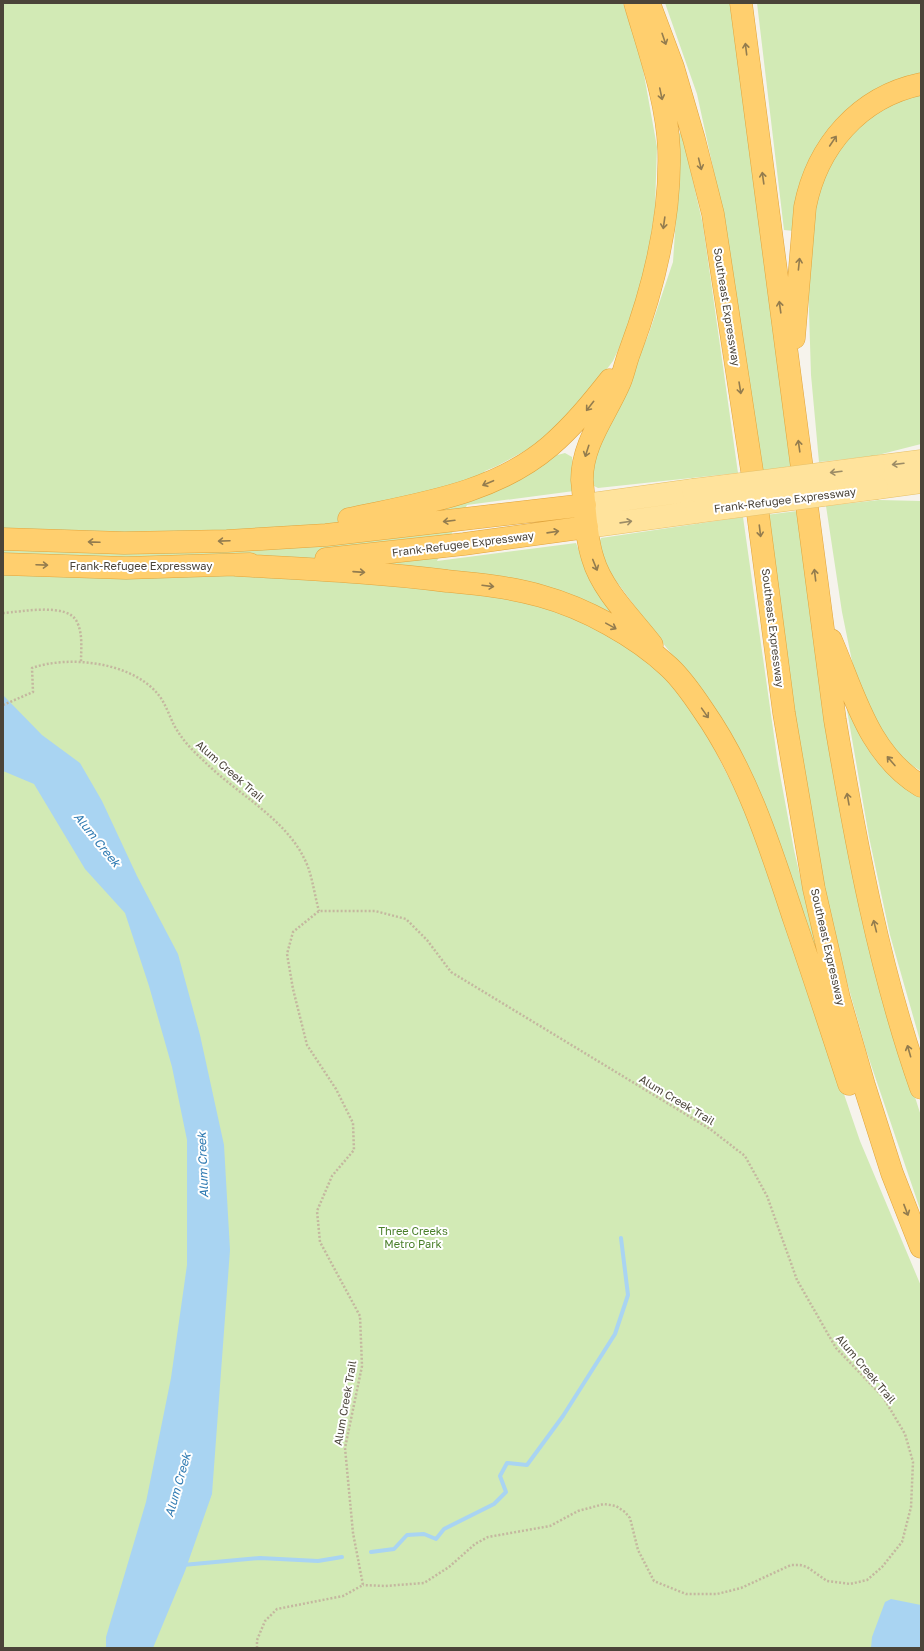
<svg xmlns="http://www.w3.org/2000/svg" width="924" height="1651" viewBox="0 0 924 1651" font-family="'Golos Text',sans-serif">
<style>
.green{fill:#d2eab5}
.water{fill:#a9d4f2}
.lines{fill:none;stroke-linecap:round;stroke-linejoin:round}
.stream{stroke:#a9d4f2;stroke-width:4}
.major-casing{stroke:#e6c16a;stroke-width:23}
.highway-casing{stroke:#e0a43c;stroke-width:23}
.path{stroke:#c4b79f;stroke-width:2.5;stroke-dasharray:2 2;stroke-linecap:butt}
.major{stroke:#ffe39c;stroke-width:22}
.highway{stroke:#ffcf6e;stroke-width:22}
.major-bridge-casing{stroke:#e6c16a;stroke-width:23;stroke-linecap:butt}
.major-bridge{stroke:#ffe39c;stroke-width:22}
.oneway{stroke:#937c4e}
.oneway2{stroke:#9c8c66}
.labels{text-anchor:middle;stroke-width:4;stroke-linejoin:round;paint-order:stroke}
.street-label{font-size:11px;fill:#4b4439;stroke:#fff}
.park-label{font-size:11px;fill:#4a7f2a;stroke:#fff}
.water-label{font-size:12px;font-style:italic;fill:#2e7ab2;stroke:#fff}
</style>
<rect width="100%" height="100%" fill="#f6f3ec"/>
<!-- green -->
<path class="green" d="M3,3H623L641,58L657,147L655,208L645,277L632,320L613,361L585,398L543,441L497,466L485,471L472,495L546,458L565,453L572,457L574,491L467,505L437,561L576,543L590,577L617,619L574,596L523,582L466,591L536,603L582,619L639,653L673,683L708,737L750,819L860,1141L921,1286V1648H3Z
M665,3H730L792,466L761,471L725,223L697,94Z
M757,3H921V76L856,103L794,231L784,230Z
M921,93V444L874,456L819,462L811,375L808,280L811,206L841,140L868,114Z
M682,133L703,225L738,473L598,488L592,485V457L648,336L673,262L677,202V134Z
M879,500L921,501V771L903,760L876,727L853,666L842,612L826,506Z
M797,511L884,999L921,1116V1212L866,1050L839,953L813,840L766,515Z
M743,517L778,764L794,850L820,962L705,697L648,624L599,558L597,547L601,538Z
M851,708L921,792V1044L890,935L869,837L847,710Z"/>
<!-- water -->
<path class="water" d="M3,695L42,735L80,763L102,801L137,876L178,954L200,1035L224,1145L230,1250L212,1494L185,1571L153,1648H106V1637L146,1502L171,1378L187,1265V1140L172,1067L149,986L125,913L85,869L34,784L3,771Z
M891,1599L921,1605V1648H871L872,1637L885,1602Z"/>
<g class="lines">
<!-- stream -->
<path class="stream" d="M371,1552L394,1549L407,1535L424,1534L436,1539L444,1529L494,1504L506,1492L500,1476L507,1463L527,1465L563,1416L615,1334L628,1295L621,1238
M183,1565L260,1558L318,1561L342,1557"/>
<!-- major casing -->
<g class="major-casing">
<path id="major" d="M874,467L921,461
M877,488L921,482
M585,505L693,490
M587,527L696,512"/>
</g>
<!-- highway casing -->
<g class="highway-casing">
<path id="highway" d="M635,3C649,51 667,100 669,150C671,220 654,287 630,351C626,361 624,372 620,382C606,415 582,443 582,480C585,506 585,535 593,559C602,590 632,619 652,645
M649,3L673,67L694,139L713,214L754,484L784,713L814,889L839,998L864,1085L892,1173L921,1247
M741,3L835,720C856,844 879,969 921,1088
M794,338L805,207C817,146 859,97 921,84
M349,519C418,504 494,494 550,446C573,426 591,404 610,380
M3,539L124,543L227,541L326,535L585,505
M326,559L464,544L587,527
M3,564L126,568L250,564
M236,565C306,569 377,572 447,581C478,584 510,587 541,596C585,608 636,636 669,667C682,679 693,695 703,710C747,773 770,846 794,919C813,974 831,1029 849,1084
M831,640C854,693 868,754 921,786"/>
</g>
<!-- path -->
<path class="path" d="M3,613C21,612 68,602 77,622C83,634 81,649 81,662
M3,705L33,692L32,668C69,655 130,662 157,693C165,702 169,715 174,725C182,740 193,751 205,762C239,796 290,820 308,867C313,881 315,897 319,911
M257,1648V1640L265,1621L277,1609L343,1596L363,1585L353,1533L345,1448L362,1366L360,1316L320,1242L317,1211L332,1176L354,1150L353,1123L336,1089L307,1045L293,989L287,954L293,932L319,911H375L406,919L427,940L451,972L710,1129L745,1156L767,1196L797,1280L836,1348L883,1397L905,1434L913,1462L911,1507L902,1542L882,1567L867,1580L850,1584L827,1581L807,1567L800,1565H791L741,1588L717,1594H686L654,1581L638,1550L630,1518L625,1512L616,1506L604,1504L578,1511L550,1526L488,1537L475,1544L449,1567L424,1583L385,1586L363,1585"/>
<!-- major -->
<use href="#major" class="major"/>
<!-- highway -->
<use href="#highway" class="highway"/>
<!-- major-bridge casing -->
<g class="major-bridge-casing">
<path id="major-bridge" d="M693,490L874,467
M696,512L877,488"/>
</g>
<!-- major-bridge -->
<use href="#major-bridge" class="major-bridge"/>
</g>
<!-- one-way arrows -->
<defs><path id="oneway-shaft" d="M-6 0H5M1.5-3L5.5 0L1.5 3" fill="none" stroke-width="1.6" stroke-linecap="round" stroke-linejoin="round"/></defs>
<g class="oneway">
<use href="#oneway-shaft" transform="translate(664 39) rotate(71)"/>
<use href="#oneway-shaft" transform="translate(746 49) rotate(-97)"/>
<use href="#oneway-shaft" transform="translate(661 94) rotate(78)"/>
<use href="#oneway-shaft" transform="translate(833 141) rotate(-56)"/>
<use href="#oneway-shaft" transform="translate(700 164) rotate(76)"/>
<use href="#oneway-shaft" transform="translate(763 178) rotate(-98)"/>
<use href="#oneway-shaft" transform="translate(664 223) rotate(98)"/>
<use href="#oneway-shaft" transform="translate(799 264) rotate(-84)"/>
<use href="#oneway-shaft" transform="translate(780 307) rotate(-98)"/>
<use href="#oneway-shaft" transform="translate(740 388) rotate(81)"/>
<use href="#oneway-shaft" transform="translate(590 406) rotate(128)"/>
<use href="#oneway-shaft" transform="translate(799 446) rotate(-98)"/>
<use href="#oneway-shaft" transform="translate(587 451) rotate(108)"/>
<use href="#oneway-shaft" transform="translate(488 483) rotate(157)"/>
<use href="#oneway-shaft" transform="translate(449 521) rotate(173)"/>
<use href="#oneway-shaft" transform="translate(760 531) rotate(83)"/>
<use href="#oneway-shaft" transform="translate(553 532) rotate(-8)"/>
<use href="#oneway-shaft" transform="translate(224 541) rotate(178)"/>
<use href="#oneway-shaft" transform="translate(94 542) rotate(-178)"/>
<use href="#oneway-shaft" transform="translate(42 565) rotate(2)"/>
<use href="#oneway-shaft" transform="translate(595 565) rotate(68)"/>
<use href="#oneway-shaft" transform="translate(359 572) rotate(4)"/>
<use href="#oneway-shaft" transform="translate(815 575) rotate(-97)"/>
<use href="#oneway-shaft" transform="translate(488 586) rotate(7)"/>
<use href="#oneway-shaft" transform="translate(611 626) rotate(29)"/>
<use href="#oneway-shaft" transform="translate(705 713) rotate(55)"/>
<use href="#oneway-shaft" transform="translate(891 761) rotate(-131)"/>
<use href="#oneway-shaft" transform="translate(848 799) rotate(-100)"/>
<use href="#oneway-shaft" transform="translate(875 926) rotate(-104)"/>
<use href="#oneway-shaft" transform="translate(909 1051) rotate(-106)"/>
<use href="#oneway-shaft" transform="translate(906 1210) rotate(69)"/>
</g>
<g class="oneway2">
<use href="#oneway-shaft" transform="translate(898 464) rotate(173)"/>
<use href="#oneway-shaft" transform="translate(836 472) rotate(173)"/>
<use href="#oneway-shaft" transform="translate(626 522) rotate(-8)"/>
</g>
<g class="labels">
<!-- street labels -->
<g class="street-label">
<text transform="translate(727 307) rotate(81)" y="4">Southeast Expressway</text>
<text transform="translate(785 500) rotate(-7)" y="4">Frank-Refugee Expressway</text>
<text transform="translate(463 544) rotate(-7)" y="4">Frank-Refugee Expressway</text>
<text x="141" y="570">Frank-Refugee Expressway</text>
<text transform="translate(773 628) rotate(83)" y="4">Southeast Expressway</text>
<text transform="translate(230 771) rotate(41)" y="4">Alum Creek Trail</text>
<text transform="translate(828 947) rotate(77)" y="4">Southeast Expressway</text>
<text transform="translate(677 1100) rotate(31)" y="4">Alum Creek Trail</text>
<text transform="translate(866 1369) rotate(50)" y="4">Alum Creek Trail</text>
<text transform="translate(345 1403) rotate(-80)" y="4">Alum Creek Trail</text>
</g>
<!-- park labels -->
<g class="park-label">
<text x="413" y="1235">Three Creeks<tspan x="413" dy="13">Metro Park</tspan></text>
</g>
<!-- water labels -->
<g class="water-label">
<text transform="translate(97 840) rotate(51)" y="4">Alum Creek</text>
<text transform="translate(203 1165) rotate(-92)" y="4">Alum Creek</text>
<text transform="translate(178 1485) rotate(-74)" y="4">Alum Creek</text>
</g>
</g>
<!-- border -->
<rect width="924" height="1651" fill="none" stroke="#4b4439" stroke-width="8"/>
</svg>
